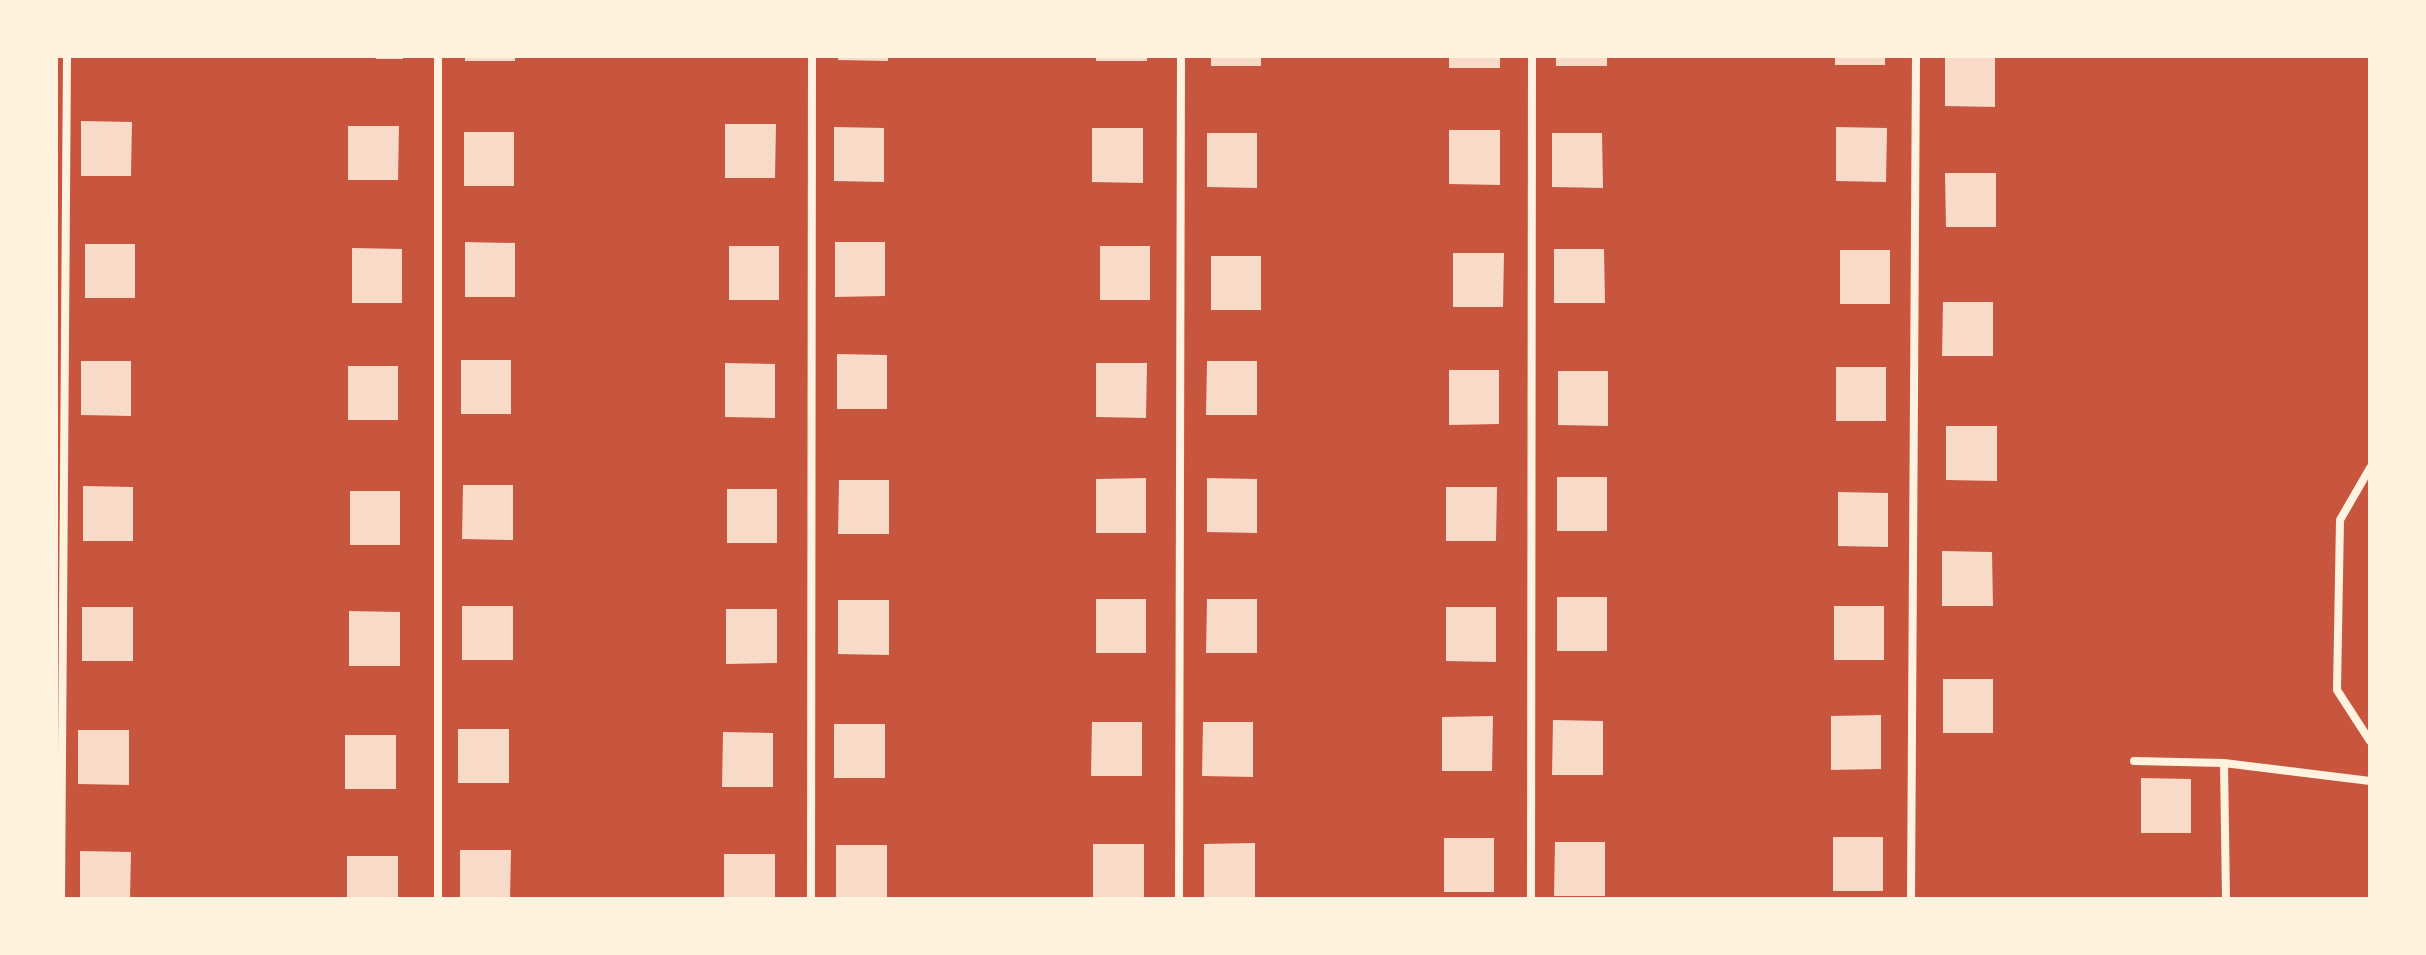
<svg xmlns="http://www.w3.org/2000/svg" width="2426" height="955" viewBox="0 0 2426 955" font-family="Helvetica,sans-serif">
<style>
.building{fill:#f7dbc8}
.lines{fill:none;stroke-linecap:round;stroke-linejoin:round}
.minor{stroke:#fff3e0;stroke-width:8}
</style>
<rect width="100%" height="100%" fill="#c8553d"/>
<!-- building -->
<path class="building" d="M376,56H403V59H376Z
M465,56H515V61H465Z
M838,56H888V61L838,60Z
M1096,56H1147V61H1096Z
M1211,56H1261V66H1211Z
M1449,56H1500V68H1449Z
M1556,56H1607V66H1556Z
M1835,56H1885V65H1835Z
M1945,56H1995V107L1945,106Z
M81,121L132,122L131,176H81Z
M725,124H776L775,178H725Z
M348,126H399L398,180H348Z
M834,127L884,128V182L834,181Z
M1836,127L1887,128L1886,182L1836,181Z
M1092,128H1143V183L1092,182Z
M1449,130H1500V185L1449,184Z
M464,132H514V186H464Z
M1207,133H1257V188L1207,187Z
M1552,133H1602L1603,188L1552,187Z
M1945,173H1996V227H1946Z
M465,242L515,243V297H465Z
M835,242H885V296L835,297Z
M85,244H135V298H85Z
M729,246H779V300H729Z
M1100,246H1150V300H1100Z
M352,248L402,249V303H352Z
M1554,249H1604L1605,303H1554Z
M1840,250H1890V304H1840Z
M1453,253H1504L1503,307H1453Z
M1211,256H1261V310H1211Z
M1943,302H1993V356H1942Z
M837,354L887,355V409H837Z
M461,360H511V414H461Z
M81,361H131V416L81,415Z
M1207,361H1257V415H1206Z
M725,363L775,364V418L725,417Z
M1096,363H1147L1146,418L1096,417Z
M348,366H398V420H348Z
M1836,367H1886V421H1836Z
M1449,370H1499V424L1449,425Z
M1558,371H1608V426L1558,425Z
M1946,426H1997V481L1946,480Z
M1557,477H1607V531H1557Z
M1146,478V533H1096V479Z
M1207,478L1257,479V533L1207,532Z
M839,480H889V534H838Z
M463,485H513V540L462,539Z
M83,486L133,487V541H83Z
M1446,487H1497L1496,541H1446Z
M727,489H777V543H727Z
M350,491H400V545H350Z
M1838,492L1888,493V547L1838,546Z
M1942,551L1992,552L1993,606H1942Z
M1557,597H1607V651H1557Z
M1096,599H1146V653H1096Z
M1207,599H1257V653H1206Z
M838,600H889V655L838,654Z
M462,606H513V660H462Z
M1834,606H1884V660H1834Z
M82,607H133V661H82Z
M1446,607H1496V662L1446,661Z
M726,609H777V663L726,664Z
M349,611L400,612V666H349Z
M1943,679H1993V733H1943Z
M1881,715V769L1831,770V716Z
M1493,716L1492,771H1442V717Z
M1553,720L1603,721V775H1552Z
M1092,722H1142V776H1091Z
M1203,722H1253V777L1202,776Z
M834,724H885V778H834Z
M458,729H509V783H458Z
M78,730H129V785L78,784Z
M723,732L773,733V787H722Z
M345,735H396V789H345Z
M2141,778L2191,779V833H2141Z
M1833,837H1883V891H1833Z
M1444,838H1494V892H1444Z
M1555,842H1605V896H1554Z
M1255,843V898H1204V844Z
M1093,844H1144V898H1093Z
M836,845H887V899H836Z
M460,850H511L510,899H460Z
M80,851L131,852L130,899H80Z
M724,854H775V899H724Z
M347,856H398V899H347Z"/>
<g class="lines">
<!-- minor -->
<path class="minor" d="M438,56V899
M2370,468L2340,520L2337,690L2370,741
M2134,761L2224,763L2370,781
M2224,763L2226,899
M61,899L67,56
M811,899L812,56
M1179,899L1181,56
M1531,899L1532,56
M1911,899L1916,56"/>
</g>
<!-- border -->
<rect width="2426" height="955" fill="none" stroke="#fff3e0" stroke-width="116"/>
</svg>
